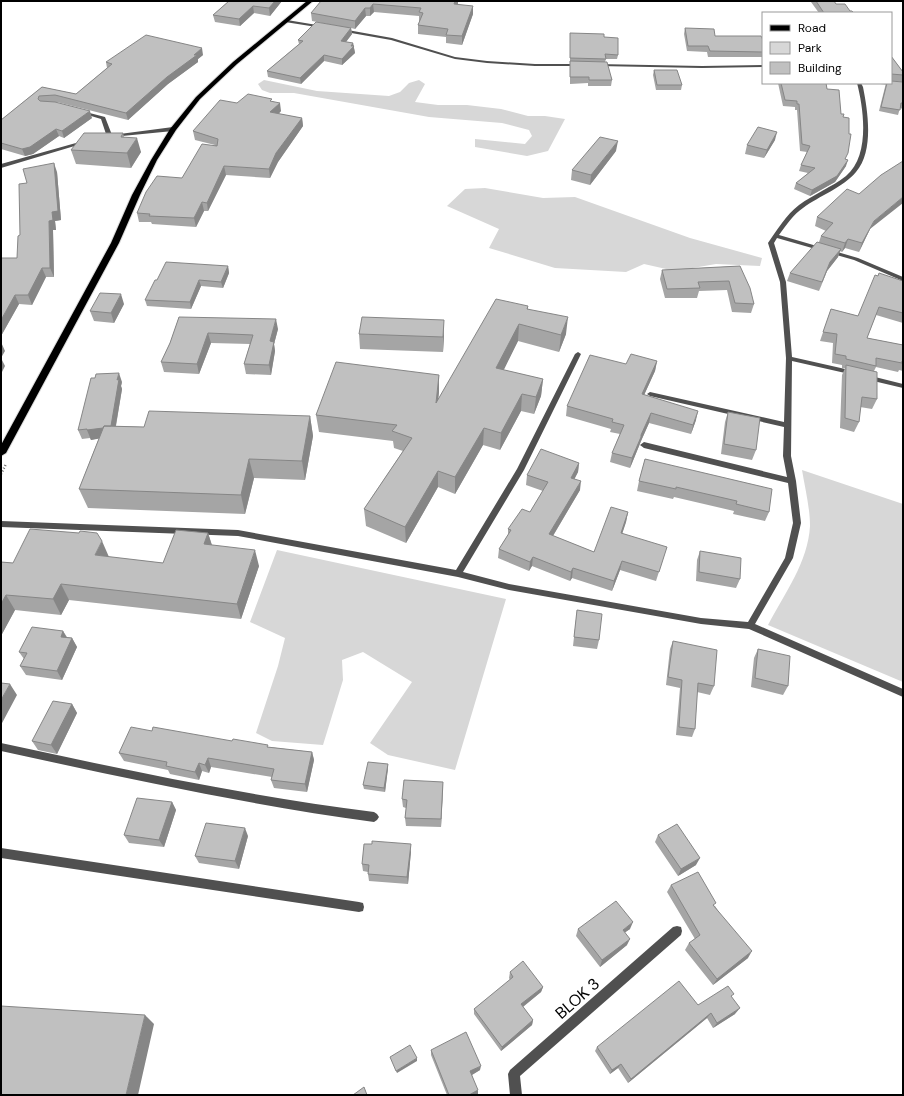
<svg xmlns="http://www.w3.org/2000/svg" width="904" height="1096" viewBox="0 0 904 1096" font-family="'DM Sans',sans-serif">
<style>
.green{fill:#d7d7d7}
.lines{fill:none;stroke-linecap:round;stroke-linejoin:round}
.primary-casing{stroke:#dbdbdb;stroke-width:2}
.path{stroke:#727272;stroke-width:2.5;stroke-dasharray:1 2;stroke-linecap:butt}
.street{fill:#505050;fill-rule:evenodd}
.primary{fill:#000;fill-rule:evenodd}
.wall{fill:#a5a5a5}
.shaded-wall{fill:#868686}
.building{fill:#c0c0c0;stroke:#868686}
.labels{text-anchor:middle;stroke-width:3;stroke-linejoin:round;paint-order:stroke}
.near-street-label{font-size:16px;fill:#000;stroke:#fff}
</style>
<rect width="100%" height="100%" fill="#fff"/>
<!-- green -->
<path class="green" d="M264,80L317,91L389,96L400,92L409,83L419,80L425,84L415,102L438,105H467L501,109L528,116H545L565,119L548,151L527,156L475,147V139L525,144L532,136L529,130L502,123L429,117L294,93H270L262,90L258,84Z
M485,188L543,198L575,197L690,238L762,258L760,266L716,264L675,271L644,264L626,272L555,268L489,248L499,229L447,206L465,189Z
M802,470L903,504V682L768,625C785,593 808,562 810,526C810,508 805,488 802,470Z
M277,550L506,599L455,770L388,755L370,743L412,682L363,652L342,660L343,680L323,745L272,741L256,733L278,666L285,638L250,622Z"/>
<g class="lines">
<!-- primary casing -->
<g class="primary-casing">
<path id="primary" d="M307,1H313L237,64L200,99L176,130L157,160L140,195L119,243L6,453L1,456V445L111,243L132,195L151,160L170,129L196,97L233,62Z"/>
</g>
<!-- path -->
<path class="path" d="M1,474L6,464"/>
<!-- street -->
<path class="street" d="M287,20L323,26L325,27L323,28L285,22V20Z
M342,29L392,38L455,57L487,61L535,64H580L582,65L580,66H535L487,63L455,59L391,40L340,31V30Z
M596,64L702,66L763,65V67L702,68L598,66H596Z
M891,82L903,83V85L880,84L878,83Z
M857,83H861L863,87C868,112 874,151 856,172C844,187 819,196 803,208C794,214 786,225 779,235L858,258L903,277V281L854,260L777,238L774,243L786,282L792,357L854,371L857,373L854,375L792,361L791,456L796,481L801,523L793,558L755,624L903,689V697L749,629L701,624L509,590L458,577L238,536L1,527V521L238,530L456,570L517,469L575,354L578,352L581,354L524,470L463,572L509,584L701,618L748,622L785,558L793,523L788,483L644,448L640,445L644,442L787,477L783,456L784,427L650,396L647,394L650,392L784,422L786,358L780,282L768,243C777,230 786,215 799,205C814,194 832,187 846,176C870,156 864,110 857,83Z
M78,110L105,117L112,135L173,127L176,129L173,131L112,137L110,139L107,137L101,119L78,112Z
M83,141L88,142L1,168V164Z
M865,375H867L903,384V388L865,379L864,377Z
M1,743C125,770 248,796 374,812L377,814L379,817L377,820L374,822C248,805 125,778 1,751Z
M1,848L359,902L363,903L364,907L363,911L359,912L1,858Z
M677,926L681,927L682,931L681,935L520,1076L522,1095H510L508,1074L510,1070L673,927Z"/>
<!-- primary -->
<use href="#primary" class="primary"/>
</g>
<!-- wall -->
<path class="wall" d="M229,1H282L270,16L254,13L240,26L215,22L213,15Z
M321,1H458V5L473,14L462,45L446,43V37L418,34V25L420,21H419V16L374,12L370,16H366L355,29L351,28L352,34L346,42L353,43L355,53L342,65L324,61L301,84L268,77L267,71L299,44L298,40L337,26L312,21L311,13Z
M812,1H834L836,4L854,13H819L811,2Z
M685,28L715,36L763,40V57H708L707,52L687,51L684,34Z
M570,33L604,37L618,55L617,59H606L605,62L612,80L611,86H588V83L570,84Z
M203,55L198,59V62L168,84L128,120L57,102H55L92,118L64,138L59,136L33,154L25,156L1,149V120L42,87L76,94L107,68L106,62Z
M891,56L903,72V109L900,108L898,115L879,111L886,83L903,82L891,81Z
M654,70L682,85L681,90H656L653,75Z
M778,83H826L827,89L841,114L846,166L835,182L810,196L794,189L796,183L808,173L799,171L801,165L807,152L800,151L797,110H795V107L783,106Z
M273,101L281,111L279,114L302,118L303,126L278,162L270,178L226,175L208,211H204L196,227L152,224L151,222H139L137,213L182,178L215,145L195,140L193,131L237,103Z
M123,133L124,137L141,152L131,168L76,164L71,150Z
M775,140L764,158L745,154L747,145Z
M616,151L590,185L571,180L572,170Z
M57,172L61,220L55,221L56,230H53L54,277H46L32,305L19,304L1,336L17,258L27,183Z
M817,217L870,229L859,252L845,248L842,252L840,251L838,257L827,271L819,291L787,281L790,273L819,242L821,236L826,231L815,226Z
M228,266L229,273L223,288L201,286L191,309L147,306L145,300L157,280Z
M740,266L754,304L751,313L732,312L727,290L699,291L697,298H665L660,279L662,270Z
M878,276L903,281V323L876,315L867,338L903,345V371L899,370L898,372L876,367L874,371L877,399L872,409L860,407L859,422L854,432L840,428L842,375L845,368H842V365L832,363L833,343L820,341L831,309L858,316Z
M124,304L114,323L94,321L90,311Z
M528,306V309L566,334L559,352L518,341L503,370L543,379L541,396L534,414L521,411L500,450L483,445L455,494L438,487L406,543L366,526L364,509L403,451L394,448L393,441L319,432L316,415L439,375V392L438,399Z
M179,317L278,329L274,344L275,351L271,375L246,374L244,364L250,344L211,343L199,374L164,372L161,362L170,343Z
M359,334L444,335L443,352L360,349Z
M657,361L655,371L644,395L696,420L691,434L649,423L641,441L639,446L630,468L610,462L612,453L620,434L610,432L611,429L566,416L567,406L626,364Z
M122,382L121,386L122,389L116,426L144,427L310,416L313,436L305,480L254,478L245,514L88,508L79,489L99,438L91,440L90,438L82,439L78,430Z
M728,412L756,450L752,460L721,454L725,422Z
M645,459L769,512L765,521L733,514L734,511L674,497L673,499L637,491L639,481Z
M579,463L578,472L574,479L580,490L553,536L594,552L628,512L626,522L622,534L664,556L656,581L620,570L612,591L572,578L570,581L532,566L529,571L498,558L499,549L508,535V529L530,512L543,491L526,485L527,475Z
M208,533L212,545L259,566L241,619L69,600L61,615L15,610L2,634H1V562L13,563L108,557L163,563Z
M700,551L740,579L736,588L696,581L697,560Z
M577,610L599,640L597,649L573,646Z
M63,631L67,637L72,638L77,647L62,680L26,675L20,666L24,659L19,652Z
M673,641L714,686L710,695L697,692L695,729L692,737L676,735L680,688L666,685L670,649Z
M758,649L788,686L783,695L751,687L754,658Z
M72,704L77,713L57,754L38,750L32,741Z
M152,731L269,747L312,752L314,760L307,792L274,788L271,780L272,777L211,767L209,773L202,771L199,780L170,774L168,770L124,761L119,753Z
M388,764V768L385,792L364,789L363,785Z
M443,782L441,827L406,826L405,818L406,808L403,807L402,799Z
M172,802L176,810L164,847L129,843L124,835Z
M658,835L696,865L678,876L655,842Z
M248,836L239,869L199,863L195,856Z
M411,851L408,884L369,881L368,874V872L363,871L362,864Z
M671,885L715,906L748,958L713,985L685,950L689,943L695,939L667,892Z
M578,929H630L625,932L627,945L600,967L576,936Z
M510,972L543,987L541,992L523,1007L533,1020L532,1025L501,1051L474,1014V1009L510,980L509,978Z
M732,997L735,1014L713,1028L707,1018L628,1083L618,1068L610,1074L595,1051L597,1047L698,1005Z
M431,1050L480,1070L472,1075L478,1094L447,1095L431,1055Z"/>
<!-- shaded-wall -->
<path class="shaded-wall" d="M275,1H282L270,16L269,8Z
M455,1H458V4L454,12V4Z
M373,4L374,12L370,16V8Z
M253,6L254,13L240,26L239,19Z
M473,6V14L462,45V36Z
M365,8L366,16L355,29V21Z
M351,28L352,34L342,47L341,41Z
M353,43L355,53L342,65V59Z
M202,48L203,55L198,59V62L168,84L128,120L126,113L167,77Z
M324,55V61L301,84L300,78Z
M280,103L281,111L271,120L270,112Z
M90,111L92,118L64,138L62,131Z
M302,118L303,126L278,162L270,178L269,169L276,153Z
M56,129L59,136L33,154L25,156L22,149Z
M777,132L775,140L764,158L767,150Z
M137,138L141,152L131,168L127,153Z
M618,141L616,151L590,185L591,175Z
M848,160L846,166L835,182L810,196L812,190Z
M54,163L57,172L61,220L55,221L56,230H53L54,277L50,268L49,221L52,212Z
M224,166L226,175L208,211L207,203Z
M903,197V203L870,229L859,252L862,243L874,221Z
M202,202L204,211L196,227L194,218Z
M848,239L845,248L842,252L845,243Z
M841,249L838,257L827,271L819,291L830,262Z
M228,266L229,273L223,288L221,282Z
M42,268L46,277L32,305L28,295Z
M199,280L201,286L191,309L190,302Z
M121,294L124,304L114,323L111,313Z
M15,295L19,304L1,336V320Z
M568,317L566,334L559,352L561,335Z
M276,319L278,329L274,344L275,351L271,375L269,365L270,341Z
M444,320V335L443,352V337Z
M519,324L518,341L496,386V368Z
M208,333L211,343L199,374L197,364Z
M1,342L5,351L1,358L5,366L1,374Z
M657,361L655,371L640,404L642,394Z
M119,373L122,382L121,386L122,389L114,436L91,440L87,430L117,380Z
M439,375V392L436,420V403Z
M543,379L541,396L534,414L536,397Z
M522,394L521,411L500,450L501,433Z
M698,411L696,420L691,434L693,425Z
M651,413L649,423L641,441L639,446L630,468L632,458L641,435Z
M310,416L313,436L305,480L302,461Z
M484,428L483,445L455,494V477Z
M249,459L254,478L245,514L241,495Z
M579,463L578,472L570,488L571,478Z
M438,471V487L406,543L405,527Z
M581,481L580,490L548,544L549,534Z
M628,512L626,522L619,543L621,533Z
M208,533L213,549L204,544Z
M102,541L109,557L95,555Z
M255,550L259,566L241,619L237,604Z
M533,557L532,566L529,571L530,562Z
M622,561L620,570L612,591L614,581Z
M573,568L572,578L570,581L571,572Z
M61,584L69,600L61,615L53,599Z
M6,595L15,610L2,634L1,632V604Z
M63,631L68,640L61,637Z
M72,638L77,647L62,680L57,671Z
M10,684L17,695L1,725V700Z
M72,704L77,713L57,754L51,745Z
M312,752L314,760L307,792L305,784Z
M208,758L211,767L209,773L205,765Z
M199,763L202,771L199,780L195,772Z
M388,764V768L385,792L384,788Z
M443,782V790L441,827V819Z
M172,802L176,810L164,847L159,840Z
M245,828L248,836L239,869L235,861Z
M411,844V851L408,884L407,877Z
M700,858L696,865L678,876L681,869Z
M633,922L630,929L620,936L623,930Z
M630,939L627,945L600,967L602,960Z
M752,951L748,958L713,985L717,979Z
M543,987L541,992L520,1009L521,1004Z
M740,1008L735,1014L713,1028L717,1023Z
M711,1013L707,1018L628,1083L631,1079Z
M145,1015L154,1024L138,1095H126Z
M533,1020L532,1025L501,1051L502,1047Z
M417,1058V1061L397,1073L396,1071Z
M621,1064L618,1068L610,1074L612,1070Z
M481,1066L480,1070L470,1076V1071Z
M478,1090V1094L477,1095H469Z"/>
<!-- building -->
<path class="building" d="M229,1H275L269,8L253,6L239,19L213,15Z
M321,1H455L454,4L473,6L462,36L446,35L448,29L418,25L423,13L419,12L421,8L373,4L370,8H365L355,21L311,13Z
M816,1H834L836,4H845L850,11H852L854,13H824Z
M316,22L351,28L341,41L353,43L351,46H354L342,59L324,55L300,78L267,71L303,41L298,40Z
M685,28L714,29L715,36H761L763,40V52L710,51L708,46H688Z
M570,33L604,34V37L618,38V55L605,54L606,59L570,58Z
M146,35L202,48L194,55H197L167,77L126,113L55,95L39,96L38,99L40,101L55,102L90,111L62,131L56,129L30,147L22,149L1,143V120L42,87L76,94L112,64L106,62Z
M891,56L903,72V75L891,74Z
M570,61L607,62L612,80H589V77H570Z
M654,70H677L682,85H657Z
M891,81L903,82V103H901L900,110L881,107L887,83H891Z
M781,83H826L827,89L839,90L841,114H844L843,117L849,118V134H851L848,153L845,159L848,160L837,176L812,190L796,183L815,168L801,165L810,146L802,144L799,104H797V101L785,100Z
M248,94L272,99L270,101L280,103L270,112L302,118L276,153L269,169L224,166L207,203L202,202L194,218L149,216L150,214L137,213L146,192L157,176L182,178L202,144L217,146L218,139L193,131L220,100L237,103Z
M758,127L777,132L767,150L747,145Z
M84,133H123L121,137L137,138L127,153L71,150Z
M600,137L618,141L591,175L572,170Z
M903,161V197L874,221L862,243L848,239L845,243L821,236L833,223L817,217L847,189L859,194L881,175Z
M54,163L58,211L52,212L53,220L49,221L50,268H42L28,295H15L1,320V258H17L18,236L20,235L19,184L27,183L23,169Z
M817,242L841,249L830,262L822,282L790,273Z
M166,262L228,266L221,282L199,280L190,302L145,300L155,280H157Z
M740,266L750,288L754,304L735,303L729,281L698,282L700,288L667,289L662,270Z
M879,273L903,281V313L879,307L867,338L903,345V362L902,361V363L876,358V366L846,359V356L835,354L837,334L823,332L831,309L858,316L875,275L878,276Z
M100,293L121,294L111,313L90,311Z
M496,299L528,306L527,309L568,317L561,335L519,324L496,368L543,379L536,397L522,394L501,433L484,428L455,477L438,471L405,527L364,509L412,438L392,431L397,425L316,415L336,362L439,375L436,403Z
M179,317L276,319L270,341L274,342L269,365L244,364L253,335L208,333L197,364L161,362L170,343Z
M362,317L444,320L443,337L359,334Z
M631,354L657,361L642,394L698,411L693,425L651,413L641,435V437L632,458L612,453L624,425L612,422L613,419L567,406L590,355L626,364Z
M846,365L877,372V399L862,397L859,422L845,418Z
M119,373L117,380L119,379L111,426H104L103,428L87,430V429L78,430L91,378H95L96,374Z
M149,411L310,416L302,461L249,459L241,495L79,489L104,426L144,427Z
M728,412L760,418L756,450L724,444Z
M541,449L579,463L571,478L581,481L549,534L594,552L611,507L628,512L621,533L667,547L659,572L622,561L614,581L573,568L571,572L533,557L530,562L499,549L511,530L508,529L522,509L530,512L548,482L527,475Z
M645,459L772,489L769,512L736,504L737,501L676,487V489L639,481Z
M30,529L79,533L80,531L97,533L102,541L95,555L163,563L176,530L208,533L204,544L255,550L237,604L61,584L53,599L6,595L1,604V562L13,563Z
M700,551L741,558L740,579L699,572Z
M577,610L602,614L599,640L574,637Z
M32,627L63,631L61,637L72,638L57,671L20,666L27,653L19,652Z
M673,641L717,650L714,686L698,683L695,729L679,727L682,680L668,677Z
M758,649L790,656L788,686L755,678Z
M1,683L10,684L1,700Z
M53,701L72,704L51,745L32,741Z
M131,727L152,731L153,727L232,741L233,739L268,745L267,747L312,752L305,784L271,780L274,769L208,758L205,765L199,763L195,772L166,766L167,762L119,753Z
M368,762L388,764L384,788L363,785Z
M404,780L443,782L441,819L405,818L407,800L402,799Z
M137,798L172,802L159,840L124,835Z
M206,823L245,828L235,861L195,856Z
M677,824L700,858L681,869L658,835Z
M372,841L411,844L407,877L368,874L369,865L362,864L364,844H372Z
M698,872L716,903L713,905L752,951L717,979L689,943L700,935L671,885Z
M616,901L633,922L623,930L630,939L602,960L578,929Z
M523,961L543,987L521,1004L533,1020L502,1047L474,1009L513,977L510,972Z
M679,981L698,1005L728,986L734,994L731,996L740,1008L717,1023L711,1013L631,1079L621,1064L612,1070L597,1047Z
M1,1006L145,1015L126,1095H1Z
M466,1032L481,1066L470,1071L478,1090L469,1095H449L431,1050Z
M410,1045L417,1058L396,1071L390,1057Z
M364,1087L367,1095H353Z"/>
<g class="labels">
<!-- near-street labels -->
<g class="near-street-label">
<text transform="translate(577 998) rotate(-41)" y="6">BLOK 3</text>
</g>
</g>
<!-- border -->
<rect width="904" height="1096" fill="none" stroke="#000000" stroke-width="4"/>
<!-- legend -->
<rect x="762" y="12" width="130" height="72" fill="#ffffff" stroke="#999999"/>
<rect x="770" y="25" width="20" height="6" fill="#000000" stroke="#999999"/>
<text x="798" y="32" font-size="12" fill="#000000">Road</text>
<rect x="770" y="42" width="20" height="12" fill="#d7d7d7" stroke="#999999"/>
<text x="798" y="52" font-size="12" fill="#000000">Park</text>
<rect x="770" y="62" width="20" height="12" fill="#c0c0c0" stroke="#999999"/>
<text x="798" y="72" font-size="12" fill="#000000">Building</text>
</svg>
